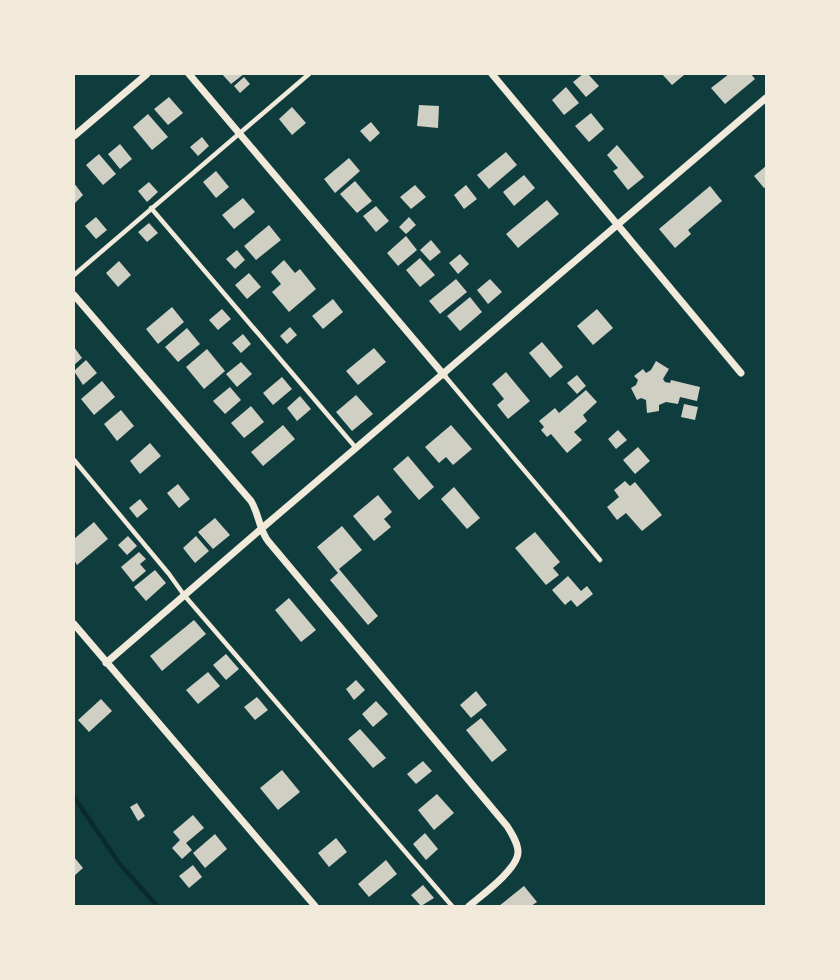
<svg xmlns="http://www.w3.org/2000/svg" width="840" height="980" viewBox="0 0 840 980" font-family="'Archivo Narrow',sans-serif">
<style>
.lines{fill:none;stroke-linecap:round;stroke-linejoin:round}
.stream{stroke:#0a2a2b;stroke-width:4.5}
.building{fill:#cfcfc3}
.service{stroke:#f1e9da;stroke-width:4.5}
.minor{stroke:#f1e9da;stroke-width:7}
</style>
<rect width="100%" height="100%" fill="#0f3d3e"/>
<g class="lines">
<!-- stream -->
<path class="stream" d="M74,797L119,863L157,906"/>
</g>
<!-- building -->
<path class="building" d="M222,74H244L231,84Z
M583,74H588L599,86L586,97L573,82Z
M662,74H682L684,75L672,85Z
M729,74H751L755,79L725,104L711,88Z
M244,77L250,84L240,93L234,86Z
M566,87L579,103L564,115L552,100Z
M169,97L183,113L168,125L154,109Z
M419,105L439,106L438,128L417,126Z
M292,107L306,123L292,135L279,119Z
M591,113L604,129L589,142L575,126Z
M148,114L168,137L152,150L133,127Z
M371,122L380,133L370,142L360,131Z
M202,137L209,146L198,156L190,147Z
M120,144L132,159L120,169L108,154Z
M617,145L644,177L628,190L613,171L618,168L607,155Z
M506,152L517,165L489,189L477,175Z
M99,154L116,174L103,185L86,165Z
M349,158L360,171L335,193L324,179Z
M766,166V187L764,188L754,176Z
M216,171L229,187L216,198L203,182Z
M524,175L535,188L514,206L503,192Z
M355,181L372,201L357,213L340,194Z
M149,182L158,192L147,202L138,191Z
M74,183L83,195L74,204Z
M415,185L426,197L411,209L400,197Z
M466,185L477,199L464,209L454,195Z
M710,186L722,201L688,230L691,234L675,248L659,229Z
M243,198L255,212L234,229L222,215Z
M547,200L559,214L518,248L506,234Z
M376,206L389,221L376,232L363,216Z
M96,217L107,230L96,239L85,226Z
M409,217L416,225L406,234L399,227Z
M149,223L158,233L147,242L138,232Z
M269,225L281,240L256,260L244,246Z
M406,236L417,250L398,266L387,253Z
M431,240L441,252L430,261L420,250Z
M237,250L245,260L235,269L226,259Z
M460,254L469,264L458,274L449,263Z
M420,258L435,275L420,287L406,270Z
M284,260L295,273L300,269L316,289L289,312L272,292L281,284L271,272Z
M119,261L131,275L118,287L106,273Z
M249,273L261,287L247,299L235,285Z
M456,279L467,292L440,314L429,301Z
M490,279L502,292L488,304L477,290Z
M470,297L482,312L460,331L447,316Z
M333,299L343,312L323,329L312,316Z
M172,307L184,322L158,344L146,329Z
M222,309L231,319L218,330L209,320Z
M597,309L613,328L593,345L577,326Z
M290,327L297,335L287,344L280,336Z
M187,328L200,344L178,362L165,347Z
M243,334L251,344L241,353L232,343Z
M542,342L563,367L550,378L529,353Z
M74,347L82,358L74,365Z
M374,348L386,362L358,385L346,371Z
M207,349L225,371L204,389L186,367Z
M86,360L97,373L83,385L74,371Z
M656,361L669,369L663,379L665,382L670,383L671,380L700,387L697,401L680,397L678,404L666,402L659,405V411L647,413L646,400L641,398L637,400L631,388L636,385L638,380L634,376L643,369L646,373L651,370Z
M241,362L252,374L237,387L226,374Z
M506,372L530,401L508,419L497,405L504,399L492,384Z
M577,375L586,386L577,394L567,383Z
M282,377L292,389L273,405L263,393Z
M102,381L115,397L94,415L81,399Z
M230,387L241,400L225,414L213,401Z
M586,390L597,402L583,415L587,421L574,432L582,440L567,453L551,434L547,437L541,430L544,427L539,421L555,408L559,413Z
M356,395L373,414L352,431L336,412Z
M300,396L311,409L297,421L287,408Z
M684,404L698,407L695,420L681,417Z
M251,406L264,422L244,438L231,423Z
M121,410L134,426L117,441L104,424Z
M283,425L295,439L263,466L251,452Z
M451,425L472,449L453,465L446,457L439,463L425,447Z
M618,430L627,440L616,449L608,439Z
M150,443L161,456L140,474L130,461Z
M638,447L650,461L635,474L623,460Z
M408,456L434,487L419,500L393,469Z
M625,481L630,486L635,482L662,515L642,531L626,513L617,520L607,507L619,497L614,490Z
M178,484L190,499L179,508L167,493Z
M454,487L480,518L467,529L441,499Z
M378,495L392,512L384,519L391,527L374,541L353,516Z
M140,499L148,509L137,518L129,508Z
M215,518L230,535L213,549L198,532Z
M94,522L108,539L77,565L74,560V539Z
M342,526L362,550L339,569L378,616L368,625L330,580L338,573L317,547Z
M535,532L560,562L553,568L559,575L546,585L515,548Z
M128,536L137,546L127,555L118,545Z
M196,536L209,551L195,563L183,548Z
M139,552L146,559L140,564L146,571L133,582L121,567Z
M155,570L166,583L146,601L134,587Z
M568,576L581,591L587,586L593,594L577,607L571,600L565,605L552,590Z
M289,598L316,630L301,642L275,610Z
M194,620L206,634L162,671L150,656Z
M226,654L239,669L226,680L213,665Z
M208,672L220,686L198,704L186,690Z
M356,680L365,690L354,700L346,689Z
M476,691L487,705L471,718L460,705Z
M257,697L268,710L255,720L244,707Z
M101,699L112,711L89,732L78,720Z
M376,701L388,714L373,727L362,714Z
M481,718L507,750L492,762L466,730Z
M360,729L386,758L373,768L348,739Z
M423,761L432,771L416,784L407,774Z
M282,770L300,792L278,810L260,788Z
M437,794L454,813L434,830L418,810Z
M137,803L145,816L138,821L130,807Z
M193,815L204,828L186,843L192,850L182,859L172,848L180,840L173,832Z
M425,833L438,849L426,860L413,844Z
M215,834L227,849L205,868L193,853Z
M336,838L347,852L329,867L318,853Z
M74,857L83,868L74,876Z
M386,860L397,874L369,897L358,884Z
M193,865L202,877L189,888L179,876Z
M423,885L434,898L421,906L411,895Z
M524,886L537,902L531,906H499Z"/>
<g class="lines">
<!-- service -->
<path class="service" d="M151,208L356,448
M74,275L309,74
M444,375L600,560
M74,460L169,574L184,595L452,906"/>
<!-- minor -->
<path class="minor" d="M189,74L444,375
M492,74L741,373
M74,136L147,74
M74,295L251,501C259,514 259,529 268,541L507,826C512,834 518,843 518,852C518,869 482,895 469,906
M74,624L315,906
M106,663L261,529L766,98"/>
</g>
<!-- border -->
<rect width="840" height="980" fill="none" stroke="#f1e9da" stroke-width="150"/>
</svg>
